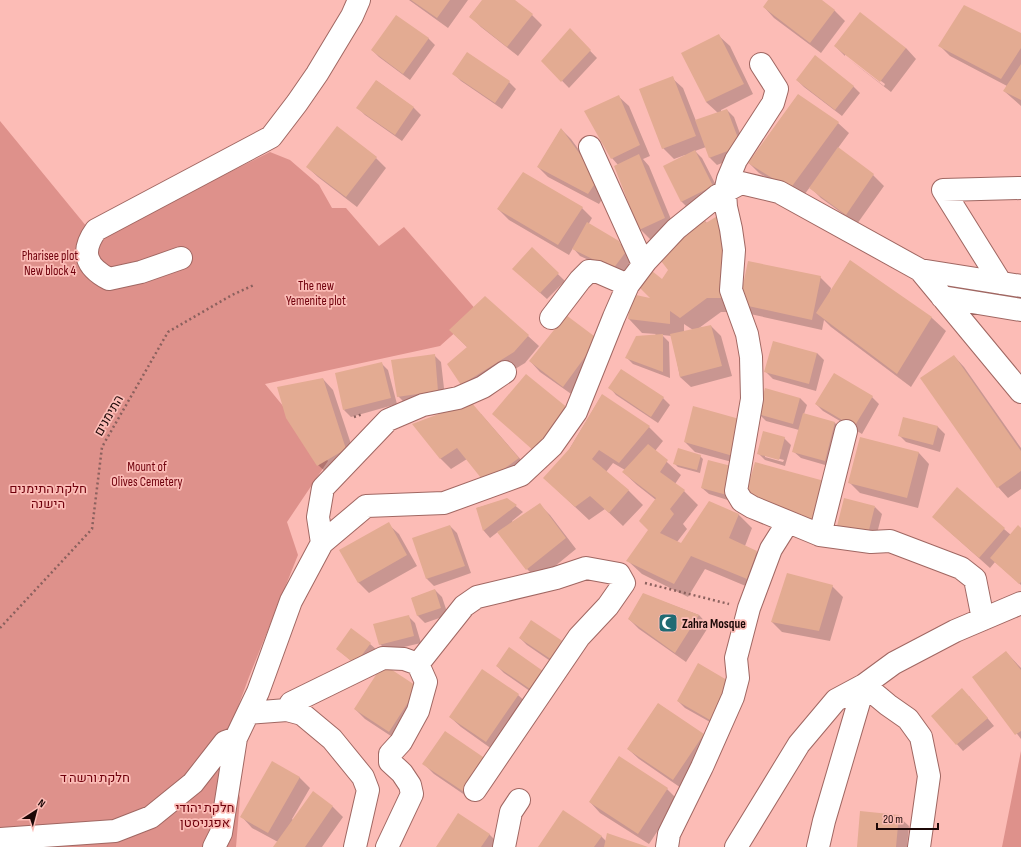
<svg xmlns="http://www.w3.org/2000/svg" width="1021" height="847" viewBox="0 0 1021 847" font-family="'Sofia Sans Condensed',Heebo,sans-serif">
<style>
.green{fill:#de918b}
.shadow{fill:#0003;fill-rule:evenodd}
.building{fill:#e3ab92}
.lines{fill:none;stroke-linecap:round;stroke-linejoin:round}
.minor-casing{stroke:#a06762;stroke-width:24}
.path{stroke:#8b615e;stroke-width:2.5;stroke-dasharray:2 3;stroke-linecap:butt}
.minor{stroke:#fff;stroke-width:22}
.labels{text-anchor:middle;stroke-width:3.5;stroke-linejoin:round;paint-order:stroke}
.park-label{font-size:13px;fill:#6f000c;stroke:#fcbcb6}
.street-label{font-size:13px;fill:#1c0807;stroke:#fcbcb6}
.poi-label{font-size:13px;font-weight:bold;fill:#1c0807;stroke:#fcbcb6;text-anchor:start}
</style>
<rect width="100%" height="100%" fill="#fcbcb6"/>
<!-- green -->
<path class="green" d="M0,121L87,227L103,235L270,152L290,160L319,185L332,208H346L379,246L404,227L478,312L440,346L265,384L328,461L287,522L298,555L249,677L225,742L240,798L236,847H0Z
M1021,750V847H1002L1021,751Z"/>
<!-- shadow -->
<path class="shadow" d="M409,0H468L448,28Z
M483,0H513L532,15L542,25L518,56L481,27L470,16Z
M769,0H820L835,11L845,21L821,53L774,18L764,7Z
M570,30L597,58L569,88L543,61Z
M1021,35V106L1004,91L1007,86L950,56L940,46Z
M719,36L730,46L753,94L721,110V112L727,110L734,117L747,153L717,165L710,158L706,147L695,151L702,158L720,193L688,208L681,201L685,156V155L674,159L663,148L672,78L683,88L696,121L718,113L706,102Z
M428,38L435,45L410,80L379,57L372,50Z
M835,46L906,48L916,59L891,92L846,57L884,86L885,84L845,54V56Z
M454,74L509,82L516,89L502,109L461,81Z
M797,80L853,86L860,93L842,116L804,87Z
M377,81L414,108L421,115L402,141L365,115L358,108Z
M798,95L838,123L849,133L838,148L873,175L884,186L857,224L821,198L810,187L801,199L759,173L749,163Z
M618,96L629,106L650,156L643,159L649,166L675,229L651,240L640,229L618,165L612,158Z
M561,129L571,139L608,190L599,204L548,177L538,167Z
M376,158L386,168L357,207L318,177L307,167Z
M582,208L592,218L588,225L618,242L626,249L631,261L621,275L580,256L573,248L569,255L509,220L498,209Z
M719,216L740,302L820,277L831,288L830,293L850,261L932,318L946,331L911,387L831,327L824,320L822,330L741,312H721L699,328L711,326L721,336L732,376L691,387L680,377L672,336L662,335L669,342L670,378L633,364L626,357L656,334L642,333L629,319L653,299L662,281L702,218L707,223ZM684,324L693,330L684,332Z
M532,249L565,281L547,299L521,276Z
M450,330L528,336L539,346L525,363L472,395L462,385L468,348Z
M597,340L574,396L540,372L530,361Z
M817,353L824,360L816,391L773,379L766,372Z
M434,355L441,362L445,397L405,403L398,396Z
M954,356L964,367L1021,448V489L1008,498L998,487Z
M381,363L388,370L397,404L351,417L344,410Z
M323,379L333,390L356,459L329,475L318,465Z
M610,388L663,398L670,405L658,423L616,395Z
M602,395L649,427L663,441L655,451L681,475L675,484L684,491L698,505L683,524L687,529L677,542L682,544L738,514L752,528L745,546L756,552L770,565L760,592L705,569L688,597L642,574L628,561L649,530L656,500L637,485L623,472L625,470L613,463L606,472L629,491L643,505L623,526L605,509L589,520L558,491L570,448Z
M872,397L879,404L862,434L823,411L816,404Z
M800,398L807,405L804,414L835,423L842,430L832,467L801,458L794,452L799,430L766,421L759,414Z
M481,414L529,469L496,493L467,459L451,469L440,458Z
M904,418L938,427L945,434L940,452L906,442L899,435Z
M742,421L743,465L695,452L685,442Z
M784,438L791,445L785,466L765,460L758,453ZM765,455L784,460L783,462L765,457Z
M861,438L919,453L929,464L918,508L860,493L849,482Z
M700,456L703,459L700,473L678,467L675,464Z
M709,461L734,502L709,494L702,488Z
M507,499L523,512L512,521L513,523L540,505L550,515L576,549L538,580L527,569L499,531L490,538L484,531L477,508Z
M875,507L882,514L874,545L844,537Z
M933,517L1004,529L1011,535L1021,529V585L995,562L990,568Z
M388,524L399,534L417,566L369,593L358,582Z
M450,526L457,533L471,573L434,586L427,579L414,539Z
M832,586L843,597L830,641L782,632L772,622Z
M435,590L442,597L448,615L425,623L418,616L412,598Z
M643,594L699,615L709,626L686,662L639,629L629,619Z
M408,616L415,623L421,643L387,651L380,644Z
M532,621L559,667L527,645L520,638Z
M370,644L377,650L362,670L337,649Z
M1006,652L1021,668V739L973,677Z
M497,666L542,671L537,696L504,673Z
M731,683L717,726L685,708L678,701Z
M418,688L400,742L365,719L355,709Z
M518,695L529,705L496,752L461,727L450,717Z
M969,696L994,726L963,751L932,716Z
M658,704L704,735L714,745L684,790L639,759L628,749Z
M619,757L667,789L678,800L649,844L600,813L590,802Z
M424,764L496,771L475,802L434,774Z
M299,777L310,788L292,819L293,820L313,793L333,807L343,817L322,847H274L278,842L252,828L242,817Z
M898,816L909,826L907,847H858Z
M489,834L496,841L493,847H437Z
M601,836L606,841L646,847H539Z"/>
<!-- building -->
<path class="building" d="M411,0H450L437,18Z
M482,0H515L533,14L507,47L469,17Z
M768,0H822L835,10L810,43L763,7Z
M964,5L1021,33V48L1001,79L938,46Z
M860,12L906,48L880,82L834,46Z
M396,15L429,38L403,74L371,50Z
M570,28L591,50L561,82L541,61Z
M719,34L744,84L706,102L681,53Z
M467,52L510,81L495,103L452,74Z
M815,55L854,86L835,110L796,80Z
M1021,64V100L1003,91Z
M673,76L696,136L662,149L639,89Z
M376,80L414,107L395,135L356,108Z
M798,94L839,122L790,189L748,163Z
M619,95L640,145L611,159L584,111Z
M727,109L741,146L709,158L695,120Z
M337,126L377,157L346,197L306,167Z
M561,128L598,179L588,194L537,167Z
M838,147L874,174L846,215L809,188Z
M695,150L713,186L681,202L663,166Z
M639,154L665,218L639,230L614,166Z
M523,172L583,207L558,245L497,209Z
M719,215L728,298H707L680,318L670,311V324L628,319L631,294L650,298L640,288L652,271L662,279L668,270L658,257L702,217L706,223Z
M587,222L619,241L625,253L613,269L572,249Z
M532,247L559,273L540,293L512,269Z
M850,260L932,317L897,374L816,313Z
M748,261L821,276L812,320L739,304Z
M485,296L529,335L514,352L461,385L447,364L467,347L449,330Z
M566,315L598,339L563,387L529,361Z
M711,325L722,366L680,377L670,334Z
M663,334V372L625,358L636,336Z
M773,341L817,353L809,384L764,372Z
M435,354L438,391L397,397L391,360Z
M954,355L1021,451V471L997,488L920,378Z
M382,362L391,398L343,410L335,373Z
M621,369L664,397L651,417L608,388Z
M834,373L873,396L854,427L815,404Z
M526,374L569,409L534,451L492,414Z
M323,378L346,449L317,466L286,418L277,387Z
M765,388L800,398L793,424L758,414Z
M602,394L650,426L619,463L599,450L592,459L629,490L609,513L590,496L575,507L543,478L570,448Z
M471,402L519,458L485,483L457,448L440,459L412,424Z
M693,406L743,420L733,456L684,442Z
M803,413L835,422L825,461L792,452Z
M903,417L938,426L933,445L898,436Z
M763,431L785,437L779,460L757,454Z
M860,437L919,452L907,498L848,483Z
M648,444L668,460L660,472L685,490L670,509L674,514L660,533L681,543L709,501L739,514L729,538L757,551L747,579L691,556L674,584L626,561L648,530L639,521L656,498L622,472Z
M678,448L701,455L697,470L673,464Z
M708,460L735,467L727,495L701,488Z
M755,462L828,482L816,521L745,497Z
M957,487L1005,528L979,558L932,517Z
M507,498L517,505L483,531L476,508Z
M844,498L875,506L867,538L836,530Z
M540,503L566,538L526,570L497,532Z
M389,522L407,555L358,583L339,550Z
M450,525L465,566L426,579L412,538Z
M1018,525L1021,528V582L1019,584L990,558Z
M787,573L833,585L819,631L771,622Z
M435,589L441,608L417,616L411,598Z
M643,593L699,615L675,653L628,619Z
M409,615L414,636L379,645L373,624Z
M531,620L564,642L552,660L519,638Z
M351,628L371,643L355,664L336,649Z
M509,647L543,671L530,689L496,666Z
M1006,651L1021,670V731L1015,735L972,677Z
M698,663L732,683L710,720L677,701Z
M383,664L418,687L389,732L354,709Z
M482,669L519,694L486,742L449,717Z
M962,688L988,718L956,745L931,716Z
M658,703L704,734L673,780L627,749Z
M445,731L486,759L464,792L422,764Z
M619,756L668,788L638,834L589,802Z
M272,761L300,777L268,833L240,817Z
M313,791L333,806L305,847H273Z
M563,810L602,836L594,847H538Z
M860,811L899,815L896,847H857Z
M458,813L490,834L481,847H436Z
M607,833L648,847H604Z"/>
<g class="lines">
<!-- minor casing -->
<g class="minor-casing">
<path id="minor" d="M761,64L777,89L773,103L736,160L728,179L725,192L726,207L731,229L734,250L731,290L747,334L751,357L752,399L736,491L742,501L752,507L820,535L871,542L890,541L961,568L975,579L983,619
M590,147L643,264
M181,258L141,272L109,279C86,267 80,252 96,230L271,137L297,103L317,74L352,16L359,0
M920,270L1021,286
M1001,283L943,190L1021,188
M942,297L1021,310
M551,318L580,280L589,271L598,272L628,285
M820,535L846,431
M322,543L318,517L323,488L388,420L423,405L458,398L483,387L505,372
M418,664L464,606L477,597L556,578L586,568L619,574L624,583L608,606L579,637L475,790
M287,710L291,703L383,658L404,659L418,664L426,682L418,711L401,742L390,754V762L402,773L410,785L412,794L387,847
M248,713L287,710L302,714L332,739L363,777L368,790L355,847
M0,839L115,831L151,817L193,783L225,742L236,738
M214,847L221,833L236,738L258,692L291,601L322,543L366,506L444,503L521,475L552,446L576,412L614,317L628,285L646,261L676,229L717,196L741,183L779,192L920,270L1021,392
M504,847L511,812L519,800
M667,847L669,834L702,767L733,697L738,678L736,658L749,608L771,549L788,522
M736,847L799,744L836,700L864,685L894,663L955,631L1021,603
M818,847L824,821L864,685L888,705L908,719L921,737L929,776L919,847"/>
</g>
<!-- path -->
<path class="path" d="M354,417L363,414
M645,583L729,604
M0,628L92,529L102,447L168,332L232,295L254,285"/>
<!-- minor -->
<use href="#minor" class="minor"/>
</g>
<!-- icons -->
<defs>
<g id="mosque-square" transform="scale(1)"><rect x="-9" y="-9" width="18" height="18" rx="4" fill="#206b73" stroke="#fcbcb6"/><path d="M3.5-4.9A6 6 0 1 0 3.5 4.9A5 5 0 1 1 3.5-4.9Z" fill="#fff"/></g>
</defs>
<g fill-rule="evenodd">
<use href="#mosque-square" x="668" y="623"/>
</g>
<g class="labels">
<!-- park labels -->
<g class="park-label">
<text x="50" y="260">Pharisee plot<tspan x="50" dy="15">New block 4</tspan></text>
<text x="316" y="290">The new<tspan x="316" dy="15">Yemenite plot</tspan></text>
<text x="147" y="471">Mount of<tspan x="147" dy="15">Olives Cemetery</tspan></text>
<text x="48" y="493">חלקת התימנים<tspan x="48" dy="15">הישנה</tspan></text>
<text x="95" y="782">חלקת ורשה ד</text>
<text x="205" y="812">חלקת יהודי<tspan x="205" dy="15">אפגניסטן</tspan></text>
</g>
<!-- street labels -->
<g class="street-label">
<text transform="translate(108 415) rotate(-60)" y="5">התימנים</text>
</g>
<!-- poi labels -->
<g class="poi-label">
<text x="682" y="628">Zahra Mosque</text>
</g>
</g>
<!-- north arrow -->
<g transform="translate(36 811) rotate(36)" stroke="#fcbcb6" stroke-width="3" paint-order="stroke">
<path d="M0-3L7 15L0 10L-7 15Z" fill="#1c0807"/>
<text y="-6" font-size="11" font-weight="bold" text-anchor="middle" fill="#1c0807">N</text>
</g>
<!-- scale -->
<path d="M877 823v6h61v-6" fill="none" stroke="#1c0807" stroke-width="2"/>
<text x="883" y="823" font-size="12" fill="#1c0807" stroke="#fcbcb6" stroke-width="3" paint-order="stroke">20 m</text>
</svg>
